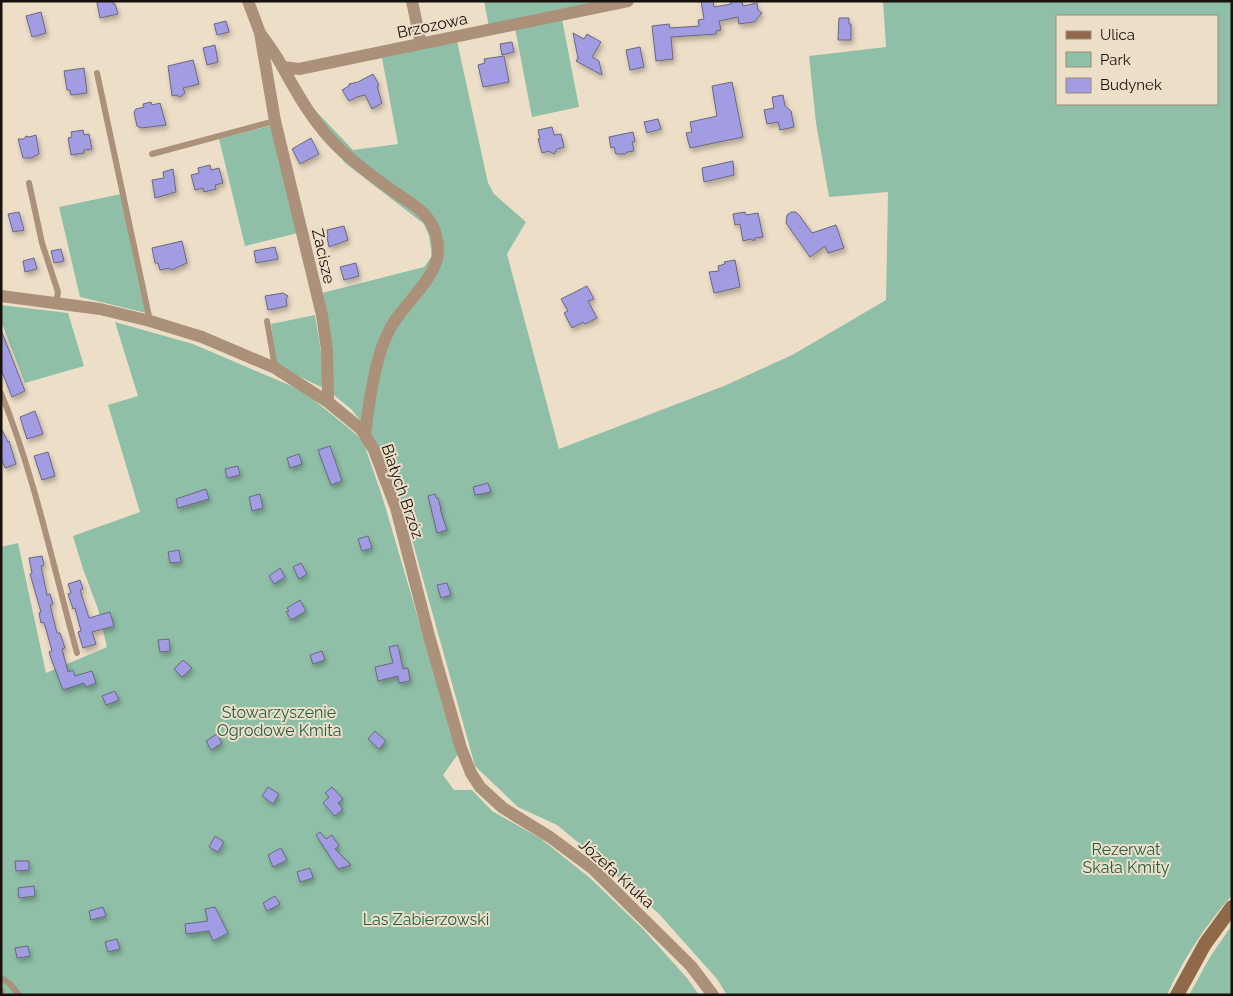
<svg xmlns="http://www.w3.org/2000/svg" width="1233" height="996" viewBox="0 0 1233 996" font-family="Raleway,sans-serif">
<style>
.green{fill:#8fc0a7;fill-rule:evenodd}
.building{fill:#a29de3;stroke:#69687e;filter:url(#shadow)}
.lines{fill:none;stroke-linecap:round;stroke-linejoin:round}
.service{stroke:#ab917a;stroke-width:6}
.minor{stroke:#ab917a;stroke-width:12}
.secondary{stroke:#906a48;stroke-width:14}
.labels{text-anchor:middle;stroke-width:4;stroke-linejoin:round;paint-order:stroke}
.street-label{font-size:16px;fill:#16110a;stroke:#eddec8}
.park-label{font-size:16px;fill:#1f5e44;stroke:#eddec8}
</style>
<defs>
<filter id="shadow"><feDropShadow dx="2" dy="3.5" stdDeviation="2.5" flood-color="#0004"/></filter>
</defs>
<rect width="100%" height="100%" fill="#eddec8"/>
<!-- green -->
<path class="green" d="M484,1H610L489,27Z
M883,1H1232V895C1206,925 1183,959 1167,995H727L717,979L659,914L591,853L557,825L518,807L475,766L399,493L367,429L351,409L329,391L322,293L424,267L432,256L429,236L424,224L345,163L301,110L310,105L353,150L398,144L382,58L457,41L488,183L494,194L526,222L507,254L559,449L724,386L794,354L886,300L888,192L829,197L816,123L809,56L886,47ZM1057,16H1217V104H1057Z
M562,19L579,107L532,117L515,28Z
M273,125L298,233L245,246L219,139Z
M121,194L146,313L80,297L59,207Z
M1,305L68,313L84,366L25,383L1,321Z
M315,315L325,377L321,387L276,365L271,324Z
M115,322L193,344L303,391L357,435L364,444L383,499L458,754L443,775L454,790H472L492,811L540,838L590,878L643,929L687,978L699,995H1V547L18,543L46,673L107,647L98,609L83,569L73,536L140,512L108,405L138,396Z
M1232,925V995H1189L1210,957Z"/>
<!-- building -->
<path class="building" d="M98,1H113V4H115L118,14L100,18L97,3Z
M701,1H713L714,7L731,4L730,1H742L743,6L757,3L758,10L762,13L754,22L746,23L739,24L738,17L719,21L721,30L716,31V34L671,37L673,59L656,61L652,26L669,24L670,28L699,26L698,20L704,19Z
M41,12L46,33L32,37L26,16Z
M839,18H849V24H851V40H838Z
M226,21L229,32L217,35L214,24Z
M573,33L584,39L587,34L601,42L592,57L599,61L602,75L576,61L578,58Z
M512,42L514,52L502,55L500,44Z
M215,45L218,62L207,65L203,48Z
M640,47L644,67L630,70L626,50Z
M504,56L509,82L483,87L478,65L485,63L484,59Z
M193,60L199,84L183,88L185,93L180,97L176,95L172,96L168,66Z
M84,68L87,93L71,95L70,90H67L64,71Z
M373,74L379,85L377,86L382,103L372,109L365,95L357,97L349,101L342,90L349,86V84L358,82Z
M732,82L743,137L690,148L686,133L692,132L690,122L717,116L712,86Z
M783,95L785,106L791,111L794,127L780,130L778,122L767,124L764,110L774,108L772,97Z
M151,102L152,105L160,103L166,125L141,128L137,126L134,112L136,109L144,107L143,104Z
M658,119L661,129L647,133L644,122Z
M552,127L554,135L561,134L564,147L557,149L554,154L549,151L542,153L538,139H540L538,130Z
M83,130L84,135L89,134L92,149L84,150V153L71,155L68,138L72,137L71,132Z
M633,132L635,141L632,142L634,151L627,152L625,154H616L614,147L611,148L609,137Z
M36,135L39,154L31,158H23L18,139H24L26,136L29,137Z
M311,138L319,154L300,164L292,149Z
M733,161L734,175L704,182L702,168Z
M210,165L211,170L219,168L223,183L215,185L216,189L204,192L203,188L195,190L191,175L199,173L198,168Z
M173,169L176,192L155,198L152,180L164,178L163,172Z
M19,212L24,230L13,232L8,214Z
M745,212L746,215L758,213L763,237L755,238L754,241L751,239L743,241L740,224L735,225L733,214Z
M791,212H796L799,215L812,233L836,225L844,248L828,253L825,246L810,257L786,223L787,215Z
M344,226L348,240L329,247L327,237L328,236L327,230Z
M182,241L187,263L171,270L169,268L160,270L158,263H155L152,248Z
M275,247L278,259L256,263L254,251Z
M61,249L64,261L54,263L51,251Z
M34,258L37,269L25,272L23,261Z
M735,260L740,287L714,293L709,272L719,271L718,266L725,264L724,262Z
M356,263L359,276L344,280L340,267Z
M587,286L594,299L588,301L597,318L585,324L583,322L572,328L564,313L568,311L561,299Z
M283,293L288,296L286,299L287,306L268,310L265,296Z
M1,330L25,391L12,397L1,369Z
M35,411L43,434L27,439L20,417Z
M1,428L8,442L9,441L16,464L5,468L1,458Z
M330,446L342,481L331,485L318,450Z
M48,452L55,476L42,480L34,456Z
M299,454L302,464L290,468L287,458Z
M238,466L240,475L227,478L225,469Z
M488,483L491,492L475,495L473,487Z
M206,489L209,499L178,508L176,499Z
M260,494L263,508L252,511L249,497Z
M435,494L436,498H438L441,509H440L447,530L437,533L428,496Z
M368,536L372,548L362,551L358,539Z
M179,550L181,562L170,563L168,552Z
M42,556L44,565L41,566L47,595L50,594L53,604L50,605L57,633H60L65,648L62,649L68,672L73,670L75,676L92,671L96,683L86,687L84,683L63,690L52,661L49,652L52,651L44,622L41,623L39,613L41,612L30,574L32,573L29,558Z
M301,563L307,574L299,579L293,567Z
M280,568L285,577L274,584L269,576Z
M80,580L83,589L80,590L89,618L110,612L114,626L92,632L96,644L83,648L78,632L81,631L75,608L73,609L68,594L71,593L68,584Z
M447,583L451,595L441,598L437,585Z
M300,600L306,611L291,620L286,612L289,611L287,608Z
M169,639L170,651L160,652L158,640Z
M398,645L403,669L408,668L410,681L399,683L398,676L378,681L375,667L393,663L389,647Z
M322,651L325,660L313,664L310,655Z
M183,660L192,668L182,677L174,669Z
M115,691L119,700L106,705L102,696Z
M375,731L386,741L379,749L368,739Z
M217,734L222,743L211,750L206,741Z
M268,787L279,794L273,804L262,796Z
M332,787L343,799L338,803L343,809L335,816L323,803L329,797L325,793Z
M320,832L326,839L332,835L339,846L335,849L351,865L338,869L316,835Z
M215,836L224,842L218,852L209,847Z
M281,848L287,860L273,867L268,855Z
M15,861H29V870L16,871Z
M310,868L313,878L300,882L297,872Z
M34,886L35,896L19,898L18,888Z
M275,896L280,904L267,911L263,903Z
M103,907L106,916L91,920L89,911Z
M215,907L228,933L213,941L209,931L186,934L185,924L208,921L205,909Z
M117,939L120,949L108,952L105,942Z
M28,946L30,956L17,958L15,948Z"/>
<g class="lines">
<!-- service -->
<path class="service" d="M97,73L150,321
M152,154L275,121
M29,183L42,243L58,292L56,303
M267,321L275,367
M1,393C35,477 53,566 77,653
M1,978L9,983L19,995
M1,990L3,995"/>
<!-- minor -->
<path class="minor" d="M248,1L260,33L275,121L322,315L327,350L328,402
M412,1L421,44
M260,33C268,44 277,56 283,68C299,97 315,125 339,148C357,165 376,179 396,193C406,200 419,207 426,216C436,228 440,244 437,259C431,282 405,304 392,325C375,354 369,402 365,435
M283,67L299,69L628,1
M1,296L100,309L150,321L202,337L275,368L328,402L361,429L374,450L396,508L429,636L461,748L471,773L480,787L503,808L550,837L593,869L691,966L713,995"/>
<!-- secondary -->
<path class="secondary" d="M1177,995L1205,944L1232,907"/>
</g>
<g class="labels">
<!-- street labels -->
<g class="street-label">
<text transform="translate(432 25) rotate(-12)" y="6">Brzozowa</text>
<text transform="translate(324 256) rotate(77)" y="6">Zacisze</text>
<text transform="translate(403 491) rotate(71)" y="6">Białych Brzóz</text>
<text transform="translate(617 873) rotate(42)" y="6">Józefa Kruka</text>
</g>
<!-- park labels -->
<g class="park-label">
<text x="279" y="718">Stowarzyszenie<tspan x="279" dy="18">Ogrodowe Kmita</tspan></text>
<text x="1126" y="855">Rezerwat<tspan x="1126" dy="18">Skała Kmity</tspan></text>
<text x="426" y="925">Las Zabierzowski</text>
</g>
</g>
<!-- border -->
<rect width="1233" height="996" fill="none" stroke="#16110a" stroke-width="5"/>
<!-- legend -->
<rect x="1056" y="15" width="162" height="90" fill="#eddec8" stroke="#978c7c"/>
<rect x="1066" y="31" width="25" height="8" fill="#906a48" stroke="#978c7c"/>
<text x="1100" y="40" font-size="15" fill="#16110a">Ulica</text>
<rect x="1066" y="52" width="25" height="15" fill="#8fc0a7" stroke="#978c7c"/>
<text x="1100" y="65" font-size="15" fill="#16110a">Park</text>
<rect x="1066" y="78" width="25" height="15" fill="#a29de3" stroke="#978c7c"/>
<text x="1100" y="90" font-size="15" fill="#16110a">Budynek</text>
</svg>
